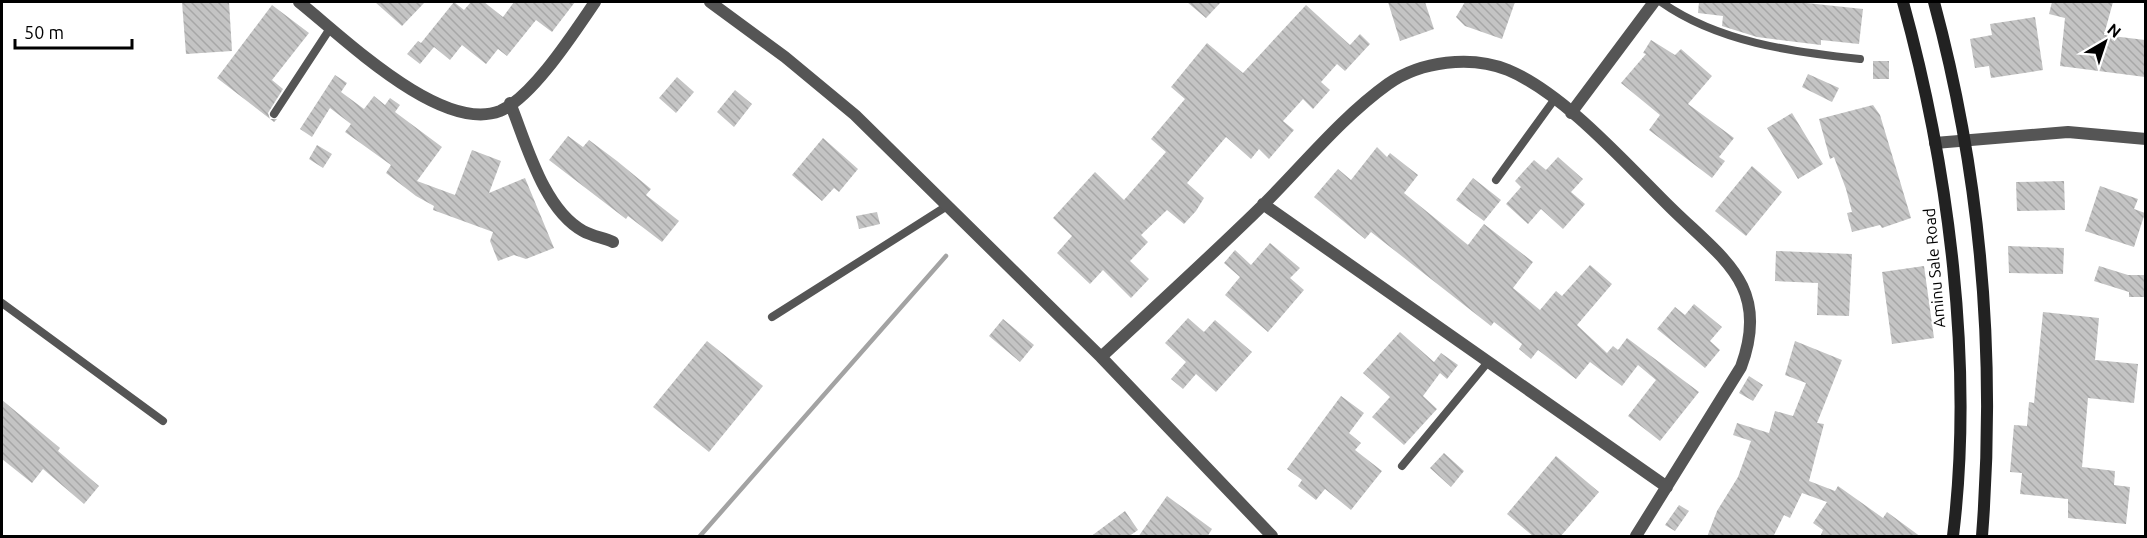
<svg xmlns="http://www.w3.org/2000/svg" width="2147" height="538" viewBox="0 0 2147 538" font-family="Ubuntu,sans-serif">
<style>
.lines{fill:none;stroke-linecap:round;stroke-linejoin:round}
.stream{stroke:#a3a3a3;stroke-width:4.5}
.building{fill:url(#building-back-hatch)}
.lane{stroke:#555;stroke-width:8}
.street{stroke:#555;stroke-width:12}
.secondary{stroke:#222;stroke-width:12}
.labels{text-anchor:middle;stroke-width:4.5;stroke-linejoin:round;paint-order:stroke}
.street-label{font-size:16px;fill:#000;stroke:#fff}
</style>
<defs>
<pattern id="building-back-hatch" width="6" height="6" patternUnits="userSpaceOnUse" patternTransform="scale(1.5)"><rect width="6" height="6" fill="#c4c4c4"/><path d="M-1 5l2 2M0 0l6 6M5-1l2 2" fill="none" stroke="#a7a7a7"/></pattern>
</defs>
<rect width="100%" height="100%" fill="#fff"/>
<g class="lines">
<!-- stream -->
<path class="stream" d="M700,536L946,256"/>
</g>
<!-- building -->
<path class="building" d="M182,2H229L232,51L186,54Z
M375,2H425L402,26Z
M454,2L464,10L471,2H484L503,17L514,2H575L552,32L536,20L507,56L498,49L486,64L462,45L450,60L434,47L420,64L407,54L418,41L421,43Z
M1187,2H1221L1206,18Z
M1388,2H1425L1434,29L1400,41Z
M1465,2H1515L1502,39L1465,26L1456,17Z
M1699,2H1797L1863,9L1859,44L1821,40V45L1757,37L1722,26L1723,16L1698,13Z
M2052,2H2113L2104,35L2145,40V77L2060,66L2065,18L2049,14Z
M272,5L309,33L272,80L283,89L268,113L270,119H277L274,122L217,78Z
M1306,5L1350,45L1360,34L1370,44L1345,71L1337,64L1321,82L1330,90L1313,109L1303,99L1283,121L1294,130L1269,159L1259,149L1251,159L1226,137L1187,183L1204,198L1196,211L1184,224L1167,210L1141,235L1148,242L1130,261L1149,279L1131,298L1103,270L1090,284L1057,253L1072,236L1053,218L1095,172L1124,200L1166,152L1151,139L1185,99L1171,87L1207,43L1243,73Z
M2035,17L2043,70L1991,78L1989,66L1975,68L1970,39L1992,35L1990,24Z
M1651,40L1675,55L1681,49L1712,76L1688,104L1734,138L1719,157L1725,161L1712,178L1649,130L1660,115L1621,83L1646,54L1643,53Z
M1873,61H1889V79H1873Z
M1808,74L1839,88L1832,102L1802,87Z
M335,75L347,83L341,92L364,109L374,96L385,105L390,98L400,105L395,112L442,147L417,181L455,195L472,150L501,161L489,193L525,178L554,248L526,259L514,255L498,261L490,241L493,232L433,210L434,206L416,196L386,173L391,165L345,132L351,124L330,108L312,137L300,129Z
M677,77L694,92L676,113L659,98Z
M735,90L752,104L734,127L717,112Z
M1873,105L1880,115L1911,218L1882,228L1880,225L1852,232L1847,213L1852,212L1846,189L1834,157L1830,159L1819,119Z
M1792,113L1823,164L1798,179L1767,128Z
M568,136L583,147L589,140L617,161L651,189L646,195L679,221L662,242L628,216L626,219L549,160Z
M823,138L858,169L839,192L834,188L822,201L792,175Z
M317,145L332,154L323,168L309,159Z
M1377,147L1387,157L1390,153L1418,175L1404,193L1468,245L1484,224L1533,262L1513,288L1540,310L1556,291L1562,296L1590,265L1612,284L1577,325L1607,353L1613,346L1618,350L1627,338L1699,392L1660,441L1628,416L1656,380L1638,365L1622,386L1590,362L1576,379L1538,350L1531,359L1519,349L1522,344L1494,322L1491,326L1371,232L1365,239L1314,197L1338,169L1351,180Z
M1558,157L1583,179L1571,192L1585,204L1563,229L1541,209L1528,224L1506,204L1521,187L1515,181L1534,160L1546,170Z
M1752,166L1782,192L1746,236L1715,211Z
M1473,178L1501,200L1484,221L1456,200Z
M2064,181L2065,210L2017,211L2016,182Z
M2100,186L2138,199L2134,209L2145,213L2134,247L2085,231Z
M877,212L880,224L859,229L856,216Z
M1270,243L1300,268L1290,278L1304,290L1268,332L1225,295L1240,277L1224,263L1235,250L1251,265Z
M2008,246L2064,248L2063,274L2009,273Z
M1776,251L1852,254L1849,316L1817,315L1818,283L1775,281Z
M1924,266L1934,338L1892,344L1882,272Z
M2099,266L2128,275H2145V297H2129V292L2094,281Z
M1694,304L1722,327L1710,341L1720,350L1705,368L1657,329L1675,307L1685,315Z
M2043,312L2099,318L2095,360L2138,364L2134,403L2088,398L2082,467L2115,471L2114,485L2130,487L2126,524L2068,518V499L2020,494L2022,473L2010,472L2014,425L2027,426L2029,402L2034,403Z
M1188,318L1204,332L1215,320L1252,352L1216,392L1196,374L1183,389L1171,379L1186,362L1165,343Z
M1003,319L1034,345L1020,362L989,336Z
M1400,332L1434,362L1441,353L1458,365L1447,379L1440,373L1423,396L1437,409L1404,445L1372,417L1390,397L1363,373Z
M707,341L763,386L709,452L653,407Z
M1795,341L1842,360L1817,423L1824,424L1809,481L1835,491L1838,486L1883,518L1887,512L1921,537H1820L1823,530L1813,523L1827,502L1802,493L1790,518L1784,515L1773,537H1707L1717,511L1738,477L1751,441L1733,435L1737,423L1769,433L1775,411L1793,416L1806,383L1785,375Z
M1749,376L1763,385L1753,401L1739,393Z
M1341,396L1364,413L1349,433L1361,443L1355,450L1382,471L1351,510L1325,489L1316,500L1298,486L1302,480L1287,469Z
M2,400L60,448L58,451L99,486L84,504L43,469L32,483L2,459Z
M1444,453L1464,471L1451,487L1430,468Z
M1556,456L1599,492L1560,537H1534L1507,514Z
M1167,496L1212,529L1207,537H1138Z
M1679,505L1689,511L1675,531L1665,525Z
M1125,511L1138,530L1128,537H1090Z"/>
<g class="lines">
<!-- lane -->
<path class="lane" d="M1661,2C1718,42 1791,52 1860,59
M274,114L331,27
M1496,180L1554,100
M2,303L163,421
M772,317L947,206
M1402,466L1488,362"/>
<!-- street -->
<path class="street" d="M299,2C342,36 441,134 500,111C533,97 575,31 595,2
M710,2L785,57L855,115L1101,357L1272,536
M510,103C526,142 543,209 583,231C592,236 604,238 613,242
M1571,113L1654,2
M1935,143L2068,132L2146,139
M1263,204L1667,487
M1101,357C1156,306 1211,256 1264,204C1304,164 1342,117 1388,84C1421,61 1471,55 1508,70C1565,94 1626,164 1671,208C1723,259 1771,286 1741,367L1636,536"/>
<!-- secondary -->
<path class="secondary" d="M1903,2C1949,169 1974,364 1953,536
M1934,2C1981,176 1996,356 1982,536"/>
</g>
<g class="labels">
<!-- street labels -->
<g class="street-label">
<text transform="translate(1934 268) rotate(-95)" y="6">Aminu Sale Road</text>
</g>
</g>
<!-- border -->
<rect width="2147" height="538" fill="none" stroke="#000000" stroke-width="6"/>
<!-- north arrow -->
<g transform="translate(2105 42) rotate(39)" stroke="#ffffff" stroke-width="4.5" paint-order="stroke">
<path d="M0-4.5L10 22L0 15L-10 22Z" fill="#000000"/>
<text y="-9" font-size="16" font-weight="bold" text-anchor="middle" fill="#000000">N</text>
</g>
<!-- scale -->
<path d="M15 39v9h117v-9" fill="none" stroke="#000000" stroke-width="3"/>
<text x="24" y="39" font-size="18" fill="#000000" stroke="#ffffff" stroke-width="4.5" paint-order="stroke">50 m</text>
</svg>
